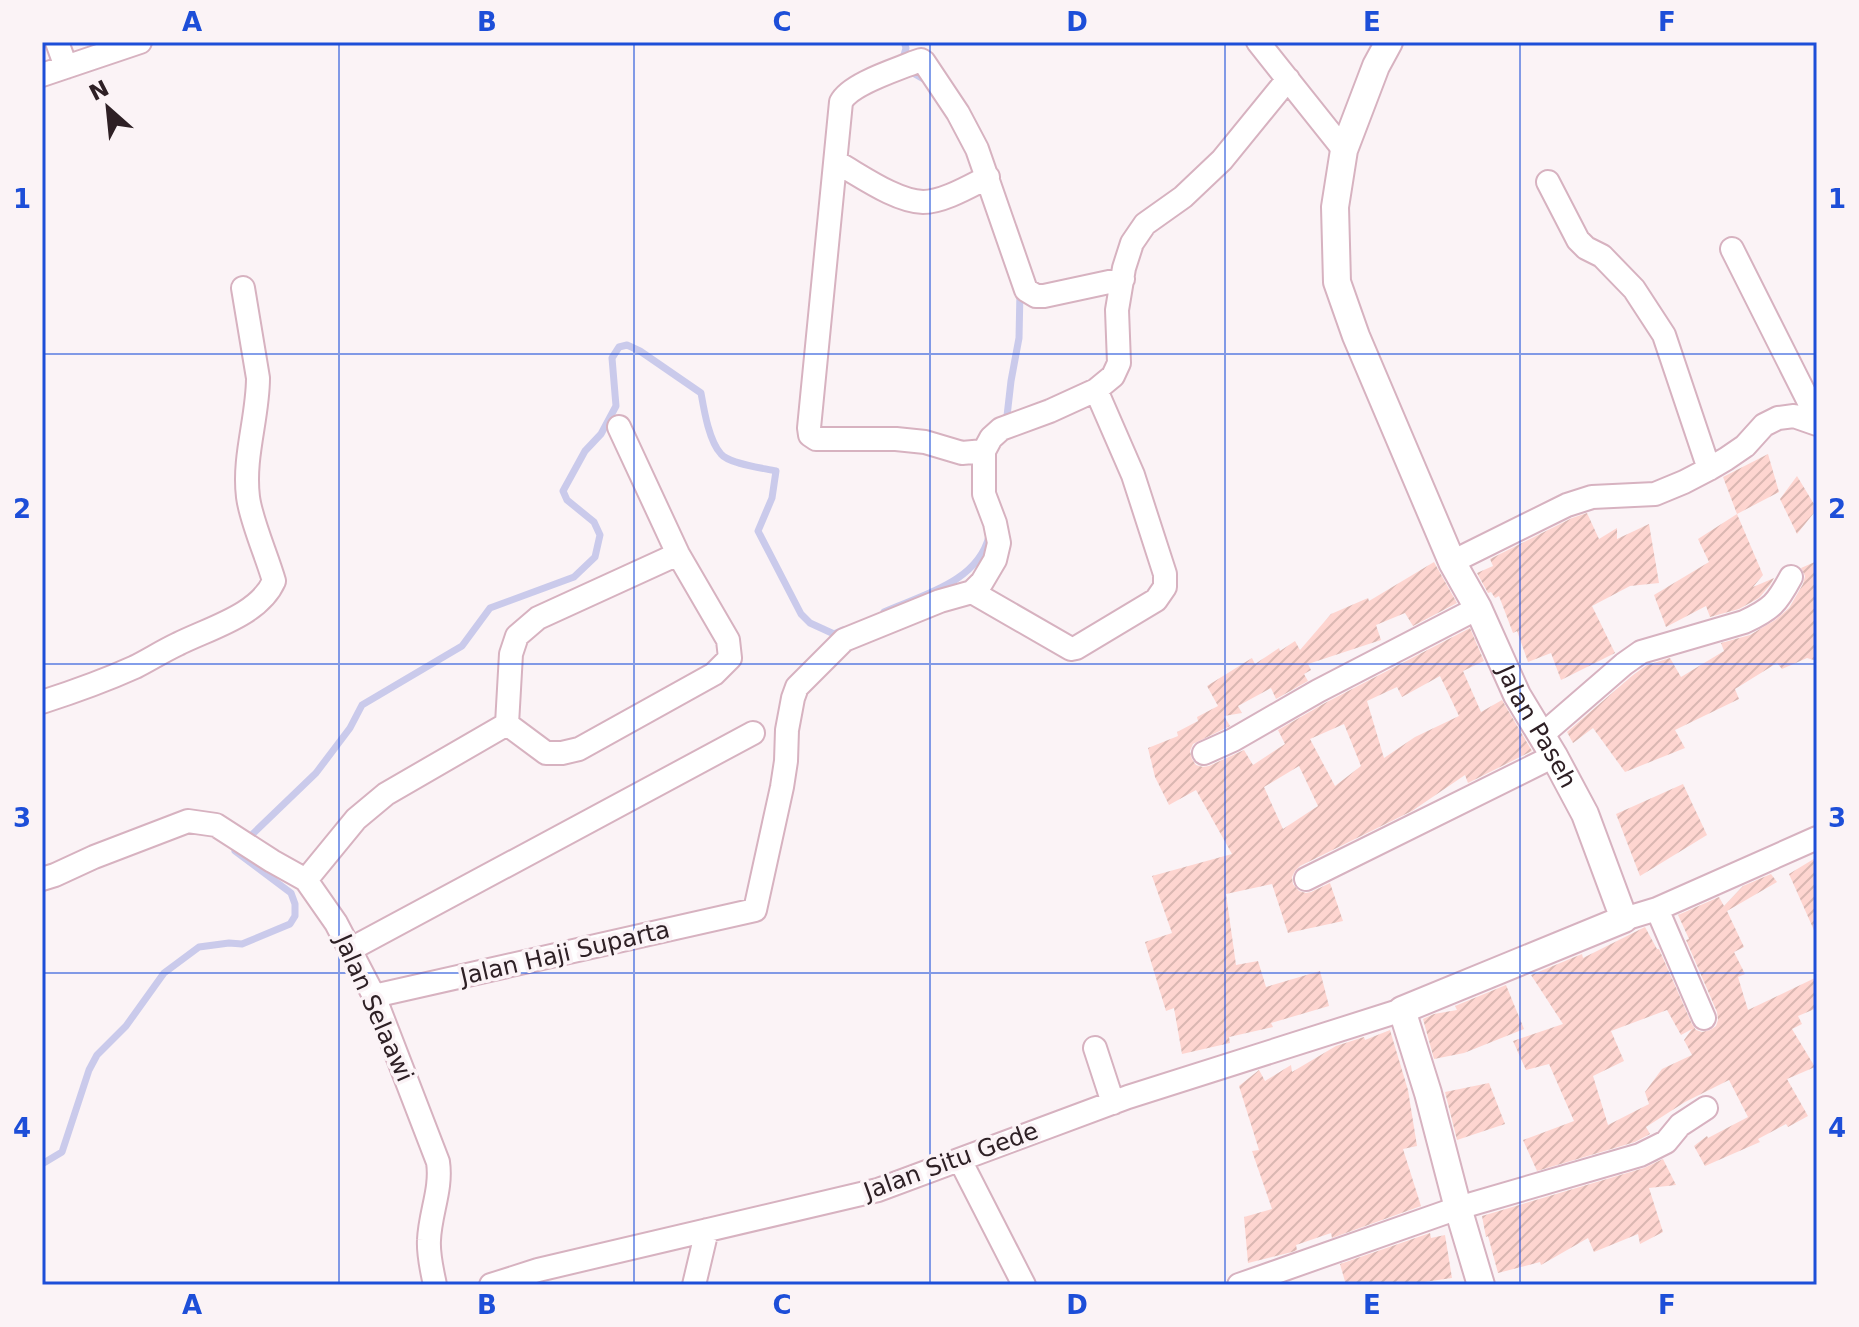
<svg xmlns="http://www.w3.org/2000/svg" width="1859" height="1327" viewBox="0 0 1859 1327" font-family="'DejaVu Sans',sans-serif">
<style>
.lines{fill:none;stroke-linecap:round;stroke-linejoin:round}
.stream{stroke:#cacaeb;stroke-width:7}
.building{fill:url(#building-hatch);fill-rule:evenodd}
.minor-casing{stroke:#d7b2c0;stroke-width:26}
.tertiary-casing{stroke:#d7b2c0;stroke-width:30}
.minor{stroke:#fff;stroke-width:22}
.tertiary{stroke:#fff;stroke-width:26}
.grid{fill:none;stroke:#1d4ed8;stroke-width:2;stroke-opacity:0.55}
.labels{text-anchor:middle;stroke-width:7;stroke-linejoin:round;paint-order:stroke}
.street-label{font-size:24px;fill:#2e2025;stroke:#fbf3f6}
.neatline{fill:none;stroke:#1d4ed8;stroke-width:3}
.grid-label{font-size:26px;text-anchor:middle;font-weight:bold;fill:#1d4ed8}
</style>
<defs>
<pattern id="building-hatch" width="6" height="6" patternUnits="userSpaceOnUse" patternTransform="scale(2)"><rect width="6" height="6" fill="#fed5d0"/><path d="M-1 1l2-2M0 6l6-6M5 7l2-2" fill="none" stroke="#dab7b2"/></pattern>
</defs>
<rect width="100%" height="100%" fill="#fbf3f6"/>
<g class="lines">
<!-- stream -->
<path class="stream" d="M904,42L906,48L904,55L913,73L927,81
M1002,420L1007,416L1011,381L1019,338L1020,291
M884,612C922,595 978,582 989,536
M42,1164L62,1152L89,1070L97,1055L126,1026L164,973L199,947L229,943L242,944L290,924L295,916V904L291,893L235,851L316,773L350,728L362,705L462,646L490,608L574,577L595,557L600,535L594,522L567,500L563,491L585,451L601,434L616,406L612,358L619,347L627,345L640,351L701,393C704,410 709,441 721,454C729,464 763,468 776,471L772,498L758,531L801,614L810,623L834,634L843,630"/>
</g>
<!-- building -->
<path class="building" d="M1768,454L1779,492L1737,514L1723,477Z
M1797,476L1817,509L1797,534L1780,499Z
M1587,513L1599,539L1617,528V539L1649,524L1659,583L1630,586L1592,606L1615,653L1561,680L1551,653L1528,662L1517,631L1513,633L1499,596L1495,598L1491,592L1488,593L1477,573L1493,566L1490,559L1572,518Z
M1737,514L1763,575L1753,587L1774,578L1770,585L1759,598L1739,609L1710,617L1706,606L1666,627L1654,595L1709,562L1698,539Z
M1817,561V661L1807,658L1782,669L1777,663L1735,689L1739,699L1675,730L1685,748L1625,772L1593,728L1573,743L1567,732L1633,675L1647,665L1670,658L1681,677L1724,651L1721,643L1750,635L1775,620L1789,608L1803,584L1805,576L1801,568Z
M1434,562L1457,603L1413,626L1405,613L1376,625L1381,640L1308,664L1311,670L1304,674L1308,681L1276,699L1271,688L1238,706L1242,713L1224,716L1230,726L1193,744L1190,751L1192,759L1196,765L1203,767L1209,766L1244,750L1253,765L1285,744L1278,730L1325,703L1470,628L1484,661L1463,671L1481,712L1502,700L1532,751L1468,783L1465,775L1412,811L1300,866L1295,871L1292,877L1293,884L1299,891L1306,893L1311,892L1330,883L1343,921L1288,933L1272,884L1226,894L1236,965L1258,961L1266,987L1320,971L1329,1006L1271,1023L1273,1027L1229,1037L1230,1043L1182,1054L1174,1008L1166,1011L1145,942L1172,933L1152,876L1232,854L1196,790L1169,805L1155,777L1148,748L1178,736L1177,732L1198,721L1197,717L1218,706L1207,686L1252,658L1255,664L1279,648L1280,651L1295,641L1300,650L1331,614L1368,598L1369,601ZM1440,676L1459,716L1415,737L1384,758L1367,701L1397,687L1402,697ZM1344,724L1361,766L1335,786L1310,739ZM1299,766L1318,806L1283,829L1264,787Z
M1683,784L1707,835L1640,876L1616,814Z
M1817,857V937L1789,874Z
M1771,874L1777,882L1727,911L1744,947L1734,952L1745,974L1738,977L1748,1010L1817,977V1008L1798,1016L1802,1024L1792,1029L1815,1067L1787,1079L1808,1116L1788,1127L1786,1124L1758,1139L1760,1142L1705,1166L1694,1146L1707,1136L1708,1138L1748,1117L1729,1080L1685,1102L1646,1127L1650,1134L1635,1142L1537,1171L1523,1140L1574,1121L1549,1064L1526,1070L1513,1041L1563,1024L1531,975L1582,954L1583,958L1645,927L1657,949H1659L1692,1024L1696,1030L1702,1032L1710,1030L1716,1026L1718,1020L1717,1012L1686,940L1689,939L1678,915L1719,897L1724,906L1743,886ZM1667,1010L1681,1035L1692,1029L1684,1040L1692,1055L1662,1069L1645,1092L1649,1104L1608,1125L1593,1076L1624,1061L1611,1031Z
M1506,985L1524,1029L1464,1053L1434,1059L1423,1019L1434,1014L1457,1010L1455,1006Z
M1390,1030L1408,1090L1417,1146L1403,1149L1421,1206L1332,1238L1331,1233L1296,1245L1297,1250L1292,1252L1248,1263L1244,1217L1272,1209L1252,1151L1259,1150L1239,1086L1259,1070L1265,1081L1291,1065L1292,1072L1336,1046L1364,1037L1365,1040Z
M1489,1083L1505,1124L1457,1140L1445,1092Z
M1663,1159L1676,1185L1649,1188L1663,1232L1640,1244L1638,1234L1594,1252L1588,1238L1541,1265L1540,1262L1498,1273L1488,1236L1486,1237L1482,1216L1644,1168Z
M1430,1233L1431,1238L1445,1235L1452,1278L1424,1282V1285H1346L1340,1264Z"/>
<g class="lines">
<!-- minor casing -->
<g class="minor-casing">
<path id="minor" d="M57,42L66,67
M1258,42L1344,150
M42,75L140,42
M836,162C860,175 895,201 923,202C943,202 970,186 988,177
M1548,182L1578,240L1586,248L1602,256L1634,289L1664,335L1709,469
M1732,249L1817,418
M1096,390L1113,376L1119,363L1117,310L1124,268L1132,243L1145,224L1183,197L1222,160L1288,79
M984,451L962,453L925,442L896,439H816L810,435L809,428L841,102C850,84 896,70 915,62L921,60L924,62L958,113L977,149L1026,290L1036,296H1044L1123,279
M1452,562L1567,505L1592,497L1655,494L1684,482L1709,469L1726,459L1745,446L1764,425L1778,418L1794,416L1817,424
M42,702C73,692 104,681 135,667C149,660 163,651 178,644C210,628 259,615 274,581C267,556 251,521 248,497C243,457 258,417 258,378L243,288
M507,724L546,753H562L579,749L714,674L730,658L728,640L678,554L619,427
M1542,735L1624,664L1641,652L1744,622C1772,609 1777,603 1791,577
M1204,753L1233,740L1318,691L1478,608
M42,879L55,875L94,857L188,821L216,825L272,861L306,880L336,923L374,996L438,1162C442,1189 430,1213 429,1240C428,1255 432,1270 435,1285
M1306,879L1554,756
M306,880L356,819L386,794L507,724L511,654L517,636L538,618L678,554
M1657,909L1704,1018
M1624,919L1657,909L1817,838
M351,949L753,733
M374,996L755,910L782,787L786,761L787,730L793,698L797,687L844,640L940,601L972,592L982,582L995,560L999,543L995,523L984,494V451L991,438L1001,429L1050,411L1096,390L1133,475L1165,574V587L1156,600L1076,648L1071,649L972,592
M1095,1048L1113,1103
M960,1160L1024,1285
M491,1285L538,1270L878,1190L1128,1097L1402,1010
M694,1285L707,1230
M1239,1285L1458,1208L1640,1155L1666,1142L1680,1125L1706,1108"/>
</g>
<!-- tertiary casing -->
<g class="tertiary-casing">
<g id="tertiary">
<path id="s1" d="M1389,42L1376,66L1344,150L1335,207L1337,282L1356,336L1452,562L1478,608L1517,695L1554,756L1585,814L1624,919L1402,1010L1428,1093L1458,1208L1481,1285"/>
</g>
</g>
<!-- minor -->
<use href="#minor" class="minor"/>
<!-- tertiary -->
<use href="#tertiary" class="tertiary"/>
</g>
<!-- grid -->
<path class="grid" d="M339,42V1285M634,42V1285M930,42V1285M1225,42V1285M1520,42V1285M42,354H1817M42,664H1817M42,973H1817"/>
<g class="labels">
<!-- street labels -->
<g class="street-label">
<text dy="8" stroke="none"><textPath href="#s1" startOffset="738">Jalan Paseh</textPath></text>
<text transform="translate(565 953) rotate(-13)" y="8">Jalan Haji Suparta</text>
<text transform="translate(374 1008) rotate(66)" y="8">Jalan Selaawi</text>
<text transform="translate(951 1161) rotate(-20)" y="8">Jalan Situ Gede</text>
</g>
</g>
<!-- border -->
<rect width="1859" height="1327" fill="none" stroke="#fbf3f6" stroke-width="88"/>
<!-- north arrow -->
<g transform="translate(108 108) rotate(333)" stroke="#fbf3f6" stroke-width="6" paint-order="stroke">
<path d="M0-6L14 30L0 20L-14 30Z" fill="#2e2025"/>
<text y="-12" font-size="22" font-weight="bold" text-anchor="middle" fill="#2e2025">N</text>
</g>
<rect x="44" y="44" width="1771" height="1239" class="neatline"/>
<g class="grid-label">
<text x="192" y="31">A</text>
<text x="487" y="31">B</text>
<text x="782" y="31">C</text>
<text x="1077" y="31">D</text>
<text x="1372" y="31">E</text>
<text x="1667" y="31">F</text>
<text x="22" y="208">1</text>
<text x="1837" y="208">1</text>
<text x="22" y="518">2</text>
<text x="1837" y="518">2</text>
<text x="22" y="827">3</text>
<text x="1837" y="827">3</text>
<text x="22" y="1137">4</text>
<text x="1837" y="1137">4</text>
<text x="192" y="1314">A</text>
<text x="487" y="1314">B</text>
<text x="782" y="1314">C</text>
<text x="1077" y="1314">D</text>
<text x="1372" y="1314">E</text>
<text x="1667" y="1314">F</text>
</g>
</svg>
